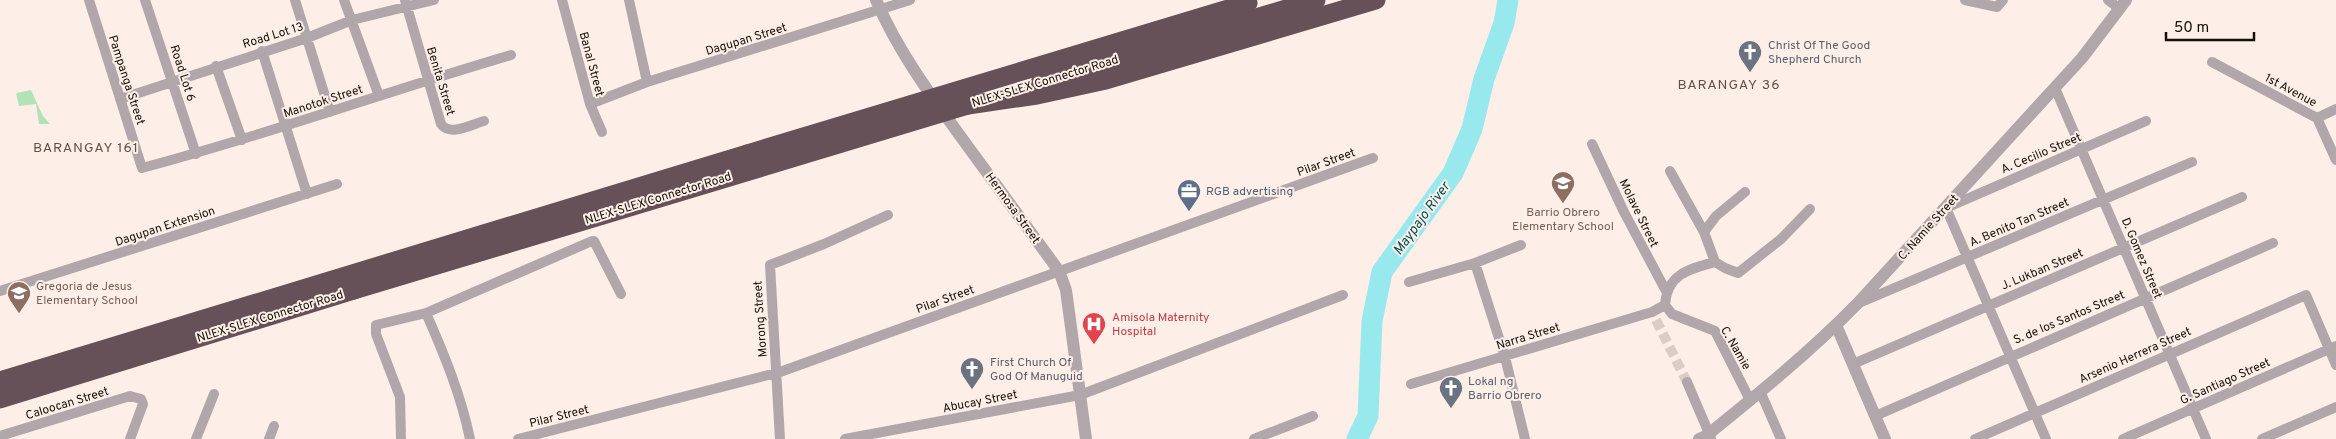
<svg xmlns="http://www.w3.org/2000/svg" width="2336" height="439" viewBox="0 0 2336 439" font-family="Overpass,sans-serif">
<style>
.green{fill:#b4e2b8}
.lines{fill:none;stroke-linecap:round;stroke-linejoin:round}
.river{stroke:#97e9ee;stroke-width:21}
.minor-tunnel{stroke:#dacdc6;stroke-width:10;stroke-dasharray:10 5;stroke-linecap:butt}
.minor{stroke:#b1a6aa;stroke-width:10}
.tertiary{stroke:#b1a6aa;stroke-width:12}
.motorway{stroke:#675158;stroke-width:19}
.motorway-bridge{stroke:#675158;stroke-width:19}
.labels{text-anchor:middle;stroke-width:4;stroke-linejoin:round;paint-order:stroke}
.street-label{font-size:12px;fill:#150e09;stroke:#fdefe7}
.worship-label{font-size:12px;fill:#5b616d;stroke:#fdefe7;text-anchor:start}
.service-label{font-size:12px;fill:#4e5e75;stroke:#fdefe7;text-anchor:start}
.education-label{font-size:12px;fill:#785e54;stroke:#fdefe7}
.health-label{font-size:12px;fill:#be3a42;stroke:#fdefe7;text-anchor:start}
.neighbourhood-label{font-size:14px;letter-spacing:1px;fill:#645146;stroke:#fdefe7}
.water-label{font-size:14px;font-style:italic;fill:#015054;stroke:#fdefe7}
</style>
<rect width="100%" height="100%" fill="#fdefe7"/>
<!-- green -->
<path class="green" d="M31,90L43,116L50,124H39L36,104L19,106L16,93Z"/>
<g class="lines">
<!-- river -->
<path class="river" d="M1357,439L1368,416L1372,321L1382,272L1453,173L1472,129L1484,79L1504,23L1508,0"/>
<!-- minor-tunnel -->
<path class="minor-tunnel" d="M1656,320L1687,382"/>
<!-- minor -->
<path class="minor" d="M89,0L142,168C267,135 388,91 511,55
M145,0L196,154
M295,0L330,112
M344,0L379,96
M405,0L441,124C450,137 472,124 484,121
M562,0L590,104L602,132
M629,0L647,82
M1965,0L1997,7L2003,0
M2108,0L2120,9
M262,51L307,194
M2212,62L2317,118L2336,160
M216,66L242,140
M2055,88L2206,439
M120,99L307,38L352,20L434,0
M590,104L647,82L910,0
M2317,118L2336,109
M1592,144L1624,212L1666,291
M1670,171L1704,232L1715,262L1725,268L1738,273L1781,239L1810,209
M1704,232L1716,216L1745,192
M1475,263L1505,357L1525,439
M1409,282L1475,263L1521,245
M0,291L337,184
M1859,303L2192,162
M1665,305L1672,314L1715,331L1750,400
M426,313C444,354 461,395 470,439
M1853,364L2242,197
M1687,382L1711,438
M1411,384L1652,312L1665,305C1667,274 1689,269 1715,262
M1760,391L1781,439
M1875,416L2273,243
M0,436L130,396L141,399L143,404L130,439
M196,439L214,394
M269,439L274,426
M401,439L400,397L376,334V325L426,313L592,241H594L621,294
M518,439L780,372L1373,158
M780,439L770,265L824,244L888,215
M845,439L1080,395L1343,295
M1254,439L1313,416
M1975,439L2306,295L2336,365
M2046,439L1946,208L2146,121
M2123,439L2336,346
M2262,439L2336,407"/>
<!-- tertiary -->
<path class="tertiary" d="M876,0C899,54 935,101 969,148C999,189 1029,230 1059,271L1066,290L1086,439
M1836,325L1885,439
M1699,439L1706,436C1758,394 1810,352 1857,304L2082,58L2126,0"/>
<!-- motorway -->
<path class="motorway" d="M1040,83L1316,0
M968,105L1037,95L1106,80L1376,0
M0,381L747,154
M0,399L354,290"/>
<!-- motorway-bridge -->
<path class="motorway-bridge" d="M747,154L1248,3
M354,290L968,105"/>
</g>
<!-- icons -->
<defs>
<g id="church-pin" transform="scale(1.25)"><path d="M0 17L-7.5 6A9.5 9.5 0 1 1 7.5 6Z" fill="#6b7280" stroke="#fdefe7"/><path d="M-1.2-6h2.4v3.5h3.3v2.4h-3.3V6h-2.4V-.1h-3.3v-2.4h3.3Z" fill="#fff"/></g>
<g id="school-pin" transform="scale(1.25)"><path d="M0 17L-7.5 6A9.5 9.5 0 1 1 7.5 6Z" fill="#8d6e63" stroke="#fdefe7"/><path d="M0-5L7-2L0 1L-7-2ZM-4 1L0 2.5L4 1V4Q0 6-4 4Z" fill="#fff"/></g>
<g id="office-pin" transform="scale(1.25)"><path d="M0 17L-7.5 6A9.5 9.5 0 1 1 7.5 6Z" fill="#5c6f8a" stroke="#fdefe7"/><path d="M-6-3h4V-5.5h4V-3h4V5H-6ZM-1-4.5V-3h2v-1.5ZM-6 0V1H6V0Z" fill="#fff"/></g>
<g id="hospital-pin" transform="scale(1.25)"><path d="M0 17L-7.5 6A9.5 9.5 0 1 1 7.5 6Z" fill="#e0444e" stroke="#fdefe7"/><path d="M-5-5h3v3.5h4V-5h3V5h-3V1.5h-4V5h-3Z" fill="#fff"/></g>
</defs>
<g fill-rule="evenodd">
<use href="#church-pin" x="1750" y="52"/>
<use href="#school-pin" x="1563" y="183"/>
<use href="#office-pin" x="1189" y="191"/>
<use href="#school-pin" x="19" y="293"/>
<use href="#hospital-pin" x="1094" y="324"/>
<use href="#church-pin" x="972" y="369"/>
<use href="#church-pin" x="1451" y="388"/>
</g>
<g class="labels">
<!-- street labels -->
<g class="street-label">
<text transform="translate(273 35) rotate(-17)" y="4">Road Lot 13</text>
<text transform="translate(746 39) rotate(-17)" y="4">Dagupan Street</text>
<text transform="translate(592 64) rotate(75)" y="4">Banal Street</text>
<text transform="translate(183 73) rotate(72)" y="4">Road Lot 6</text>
<text transform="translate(127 80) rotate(72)" y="4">Pampanga Street</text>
<text transform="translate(441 81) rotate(73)" y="4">Benita Street</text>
<text transform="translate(1045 81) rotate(-17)" y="4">NLEX-SLEX Connector Road</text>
<text transform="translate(2291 90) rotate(28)" y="4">1st Avenue</text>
<text transform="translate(323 101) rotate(-18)" y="4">Manotok Street</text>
<text transform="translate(2041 153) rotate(-23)" y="4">A. Cecilio Street</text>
<text transform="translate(1326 162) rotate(-20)" y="4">Pilar Street</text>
<text transform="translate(658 198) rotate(-17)" y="4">NLEX-SLEX Connector Road</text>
<text transform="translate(1013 208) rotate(54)" y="4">Hermosa Street</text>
<text transform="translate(1639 213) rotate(64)" y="4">Molave Street</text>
<text transform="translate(2019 222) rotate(-23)" y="4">A. Benito Tan Street</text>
<text transform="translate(165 226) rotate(-18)" y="4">Dagupan Extension</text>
<text transform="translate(1928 227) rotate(-48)" y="4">C. Namie Street</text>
<text transform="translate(2142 258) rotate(67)" y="4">D. Gomez Street</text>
<text transform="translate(2042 269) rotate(-23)" y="4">J. Lukban Street</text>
<text transform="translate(945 299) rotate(-20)" y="4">Pilar Street</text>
<text transform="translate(270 316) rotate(-17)" y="4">NLEX-SLEX Connector Road</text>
<text transform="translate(2069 317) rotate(-23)" y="4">S. de los Santos Street</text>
<text transform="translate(760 319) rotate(-94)" y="4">Morong Street</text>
<text transform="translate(1528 336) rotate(-17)" y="4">Narra Street</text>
<text transform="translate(1736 348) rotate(60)" y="4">C. Namie</text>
<text transform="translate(2135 355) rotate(-24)" y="4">Arsenio Herrera Street</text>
<text transform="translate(2225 381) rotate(-24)" y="4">G. Santiago Street</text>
<text transform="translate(980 401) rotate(-11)" y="4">Abucay Street</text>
<text transform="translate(67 403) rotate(-17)" y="4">Caloocan Street</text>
<text transform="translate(559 416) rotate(-14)" y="4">Pilar Street</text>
</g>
<!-- worship labels -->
<g class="worship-label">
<text x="1768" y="49">Christ Of The Good<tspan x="1768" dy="14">Shepherd Church</tspan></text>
<text x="990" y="366">First Church Of<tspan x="990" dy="14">God Of Manuguid</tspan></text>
<text x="1468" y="385">Lokal ng<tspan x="1468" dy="14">Barrio Obrero</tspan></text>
</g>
<!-- service labels -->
<g class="service-label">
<text x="1206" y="195">RGB advertising</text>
</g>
<!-- education labels -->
<g class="education-label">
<text x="1563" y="216">Barrio Obrero<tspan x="1563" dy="14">Elementary School</tspan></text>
<text x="36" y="290" text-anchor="start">Gregoria de Jesus<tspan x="36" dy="14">Elementary School</tspan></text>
</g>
<!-- health labels -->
<g class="health-label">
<text x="1112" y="321">Amisola Maternity<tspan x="1112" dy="14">Hospital</tspan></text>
</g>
<!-- neighbourhood labels -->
<g class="neighbourhood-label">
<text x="1729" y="89">BARANGAY 36</text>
<text x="86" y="152">BARANGAY 161</text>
</g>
<!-- water labels -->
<g class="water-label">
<text transform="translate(1421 218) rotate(-54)" y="5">Maypajo River</text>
</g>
</g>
<!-- scale -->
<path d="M2166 32v8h88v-8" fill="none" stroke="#150e09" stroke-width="2.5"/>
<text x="2174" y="32" font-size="15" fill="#150e09" stroke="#fdefe7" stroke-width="4" paint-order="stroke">50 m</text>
</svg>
